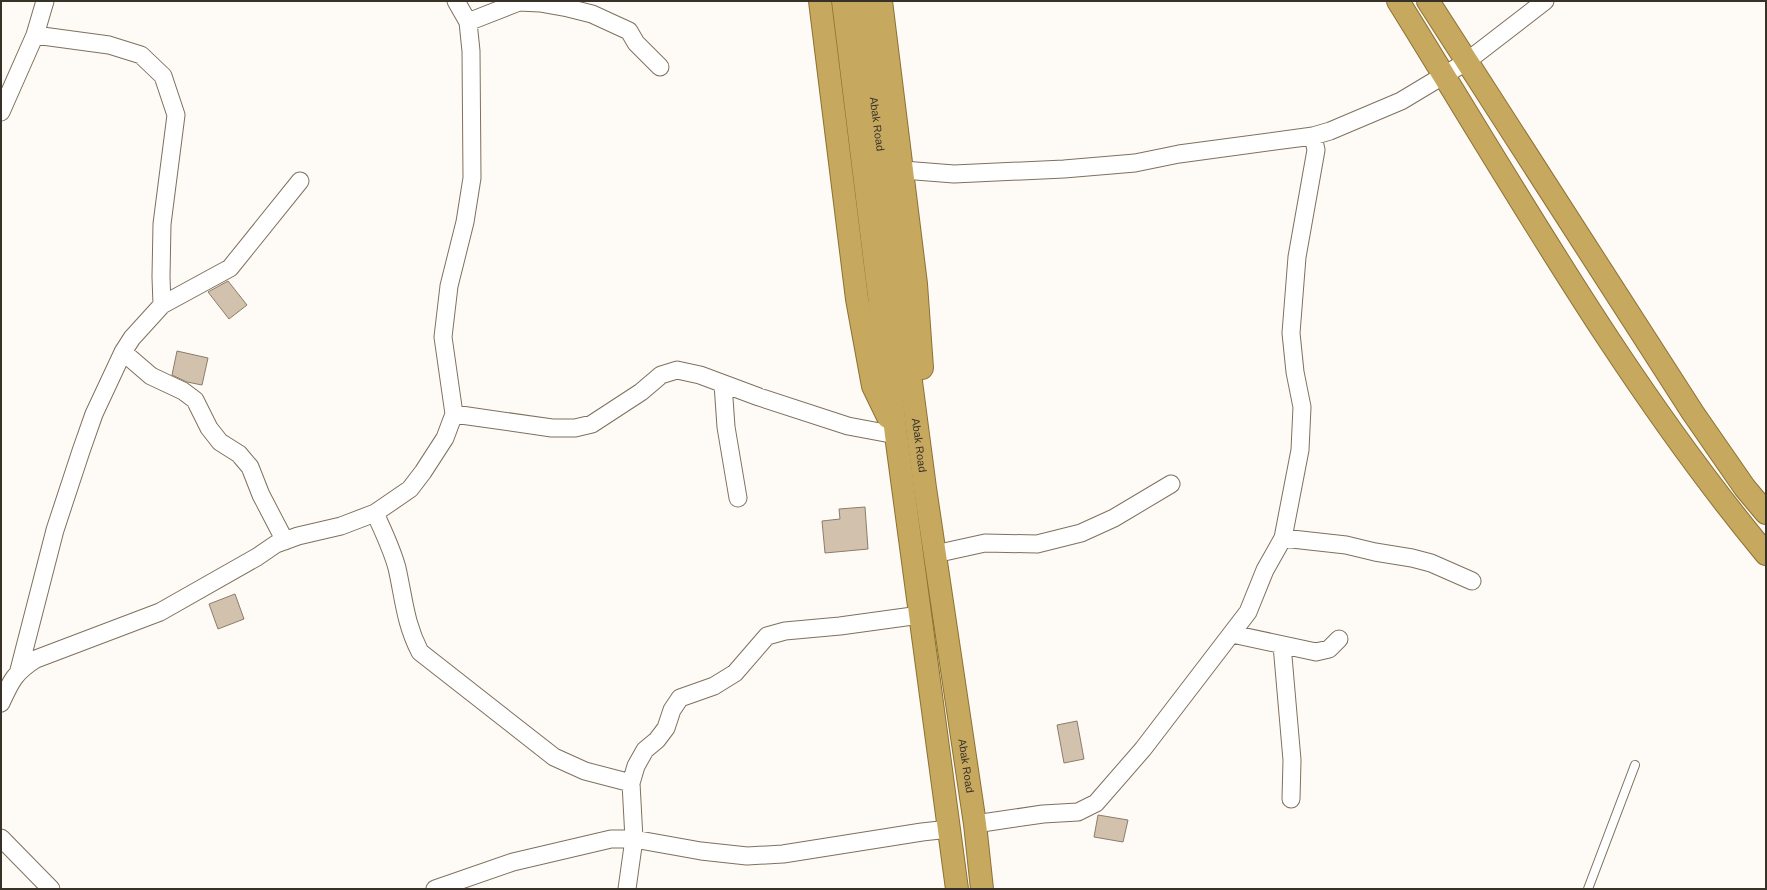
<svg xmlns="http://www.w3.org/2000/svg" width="1767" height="890" viewBox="0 0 1767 890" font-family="Arial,sans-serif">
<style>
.building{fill:#d2c2ad;stroke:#8c7d6a}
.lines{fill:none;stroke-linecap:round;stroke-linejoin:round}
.service-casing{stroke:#7f705e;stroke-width:10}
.minor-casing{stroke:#7f705e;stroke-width:19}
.trunk-casing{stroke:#8c7132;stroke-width:24}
.service{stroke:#fff;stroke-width:8}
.minor{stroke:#fff;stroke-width:17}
.trunk{stroke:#c7a85f;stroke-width:22}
.labels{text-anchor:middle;stroke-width:3.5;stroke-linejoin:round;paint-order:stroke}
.street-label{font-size:11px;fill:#373128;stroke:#fefaf6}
</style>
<rect width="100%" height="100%" fill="#fefaf6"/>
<!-- building -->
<path class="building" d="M228,281L247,305L229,319L208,292Z
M177,351L208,358L202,385L187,382L172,375Z
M865,507L868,549L825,553L822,521L840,519L839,509Z
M235,594L244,619L218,629L209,604Z
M1077,721L1084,759L1064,763L1057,725Z
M1098,815L1128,820L1123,842L1094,837Z"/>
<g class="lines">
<!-- service casing -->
<g class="service-casing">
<path id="service" d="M1588,889L1635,765"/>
</g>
<!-- minor casing -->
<g class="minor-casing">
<path id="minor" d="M468,22L519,2L540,3L568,8L592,14L629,31L636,43L660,67
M35,35L109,45L141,55L163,76L176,115L162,224L161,277L162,305
M1,112L35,35L45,1
M903,170L954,174L1064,169L1135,163L1179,154L1313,136L1330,131L1401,101L1466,62L1545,1
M123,352L151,376L183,391L195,400L209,428L220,442L239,454L250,467L261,495L285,541
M723,384L726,427L738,498
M454,414L552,428H575L592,424L641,392L661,375L677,370L700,375L759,397L848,426L896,435
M375,513C383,531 392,549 397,568C404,599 405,623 420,652L554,757L585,771L631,783
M1283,538L1346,545L1375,552L1412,558L1431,563L1472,581
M935,554L985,543L1037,544L1081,533L1114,518L1171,484
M1232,634L1316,652L1329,649L1339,639
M1282,645L1292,760L1291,799
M19,670L55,530L81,451L94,414L123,352L132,338L162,305L230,268L300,181
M1,703C11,681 15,672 36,659L160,612L257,557L276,544L298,536L341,526L375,513L410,489L423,472L445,438L454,414L443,337L449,286L465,222L472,178L471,51L468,22L456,1
M975,824L1043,814L1078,812L1096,803L1143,749L1248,612L1265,570L1283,538L1300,450L1302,407L1295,372L1291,333L1297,257L1316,150L1313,136
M1,838L51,889
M435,889L513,862L611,839H634L701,851L747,856L783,854L922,832L949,829
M627,889L634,839L631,783L636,766L645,750L657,740L666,728L672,710L680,698L714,686L735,673L767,636L785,631L840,626L920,615"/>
</g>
<!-- trunk casing -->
<g class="trunk-casing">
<g id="trunk">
<path d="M820,1L857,299L873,386L888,417"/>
<path d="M843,1L896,435L957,889"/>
<path id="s1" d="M861,1L925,488L975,824L982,889"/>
<path d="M881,1L916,284L922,368"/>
<path d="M1398,1C1515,189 1624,383 1766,554"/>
<path d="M1428,1L1693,413L1745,488L1766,513"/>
</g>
</g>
<!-- service -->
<use href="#service" class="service"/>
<!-- minor -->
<use href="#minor" class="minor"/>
<!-- trunk -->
<use href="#trunk" class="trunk"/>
</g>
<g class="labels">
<!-- street labels -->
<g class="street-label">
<text dy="4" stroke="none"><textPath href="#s1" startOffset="124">Abak Road</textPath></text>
<text dy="4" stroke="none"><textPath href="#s1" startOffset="448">Abak Road</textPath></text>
<text dy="4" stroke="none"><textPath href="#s1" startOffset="772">Abak Road</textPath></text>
</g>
</g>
<!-- border -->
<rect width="1767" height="890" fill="none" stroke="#373128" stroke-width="4"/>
</svg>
